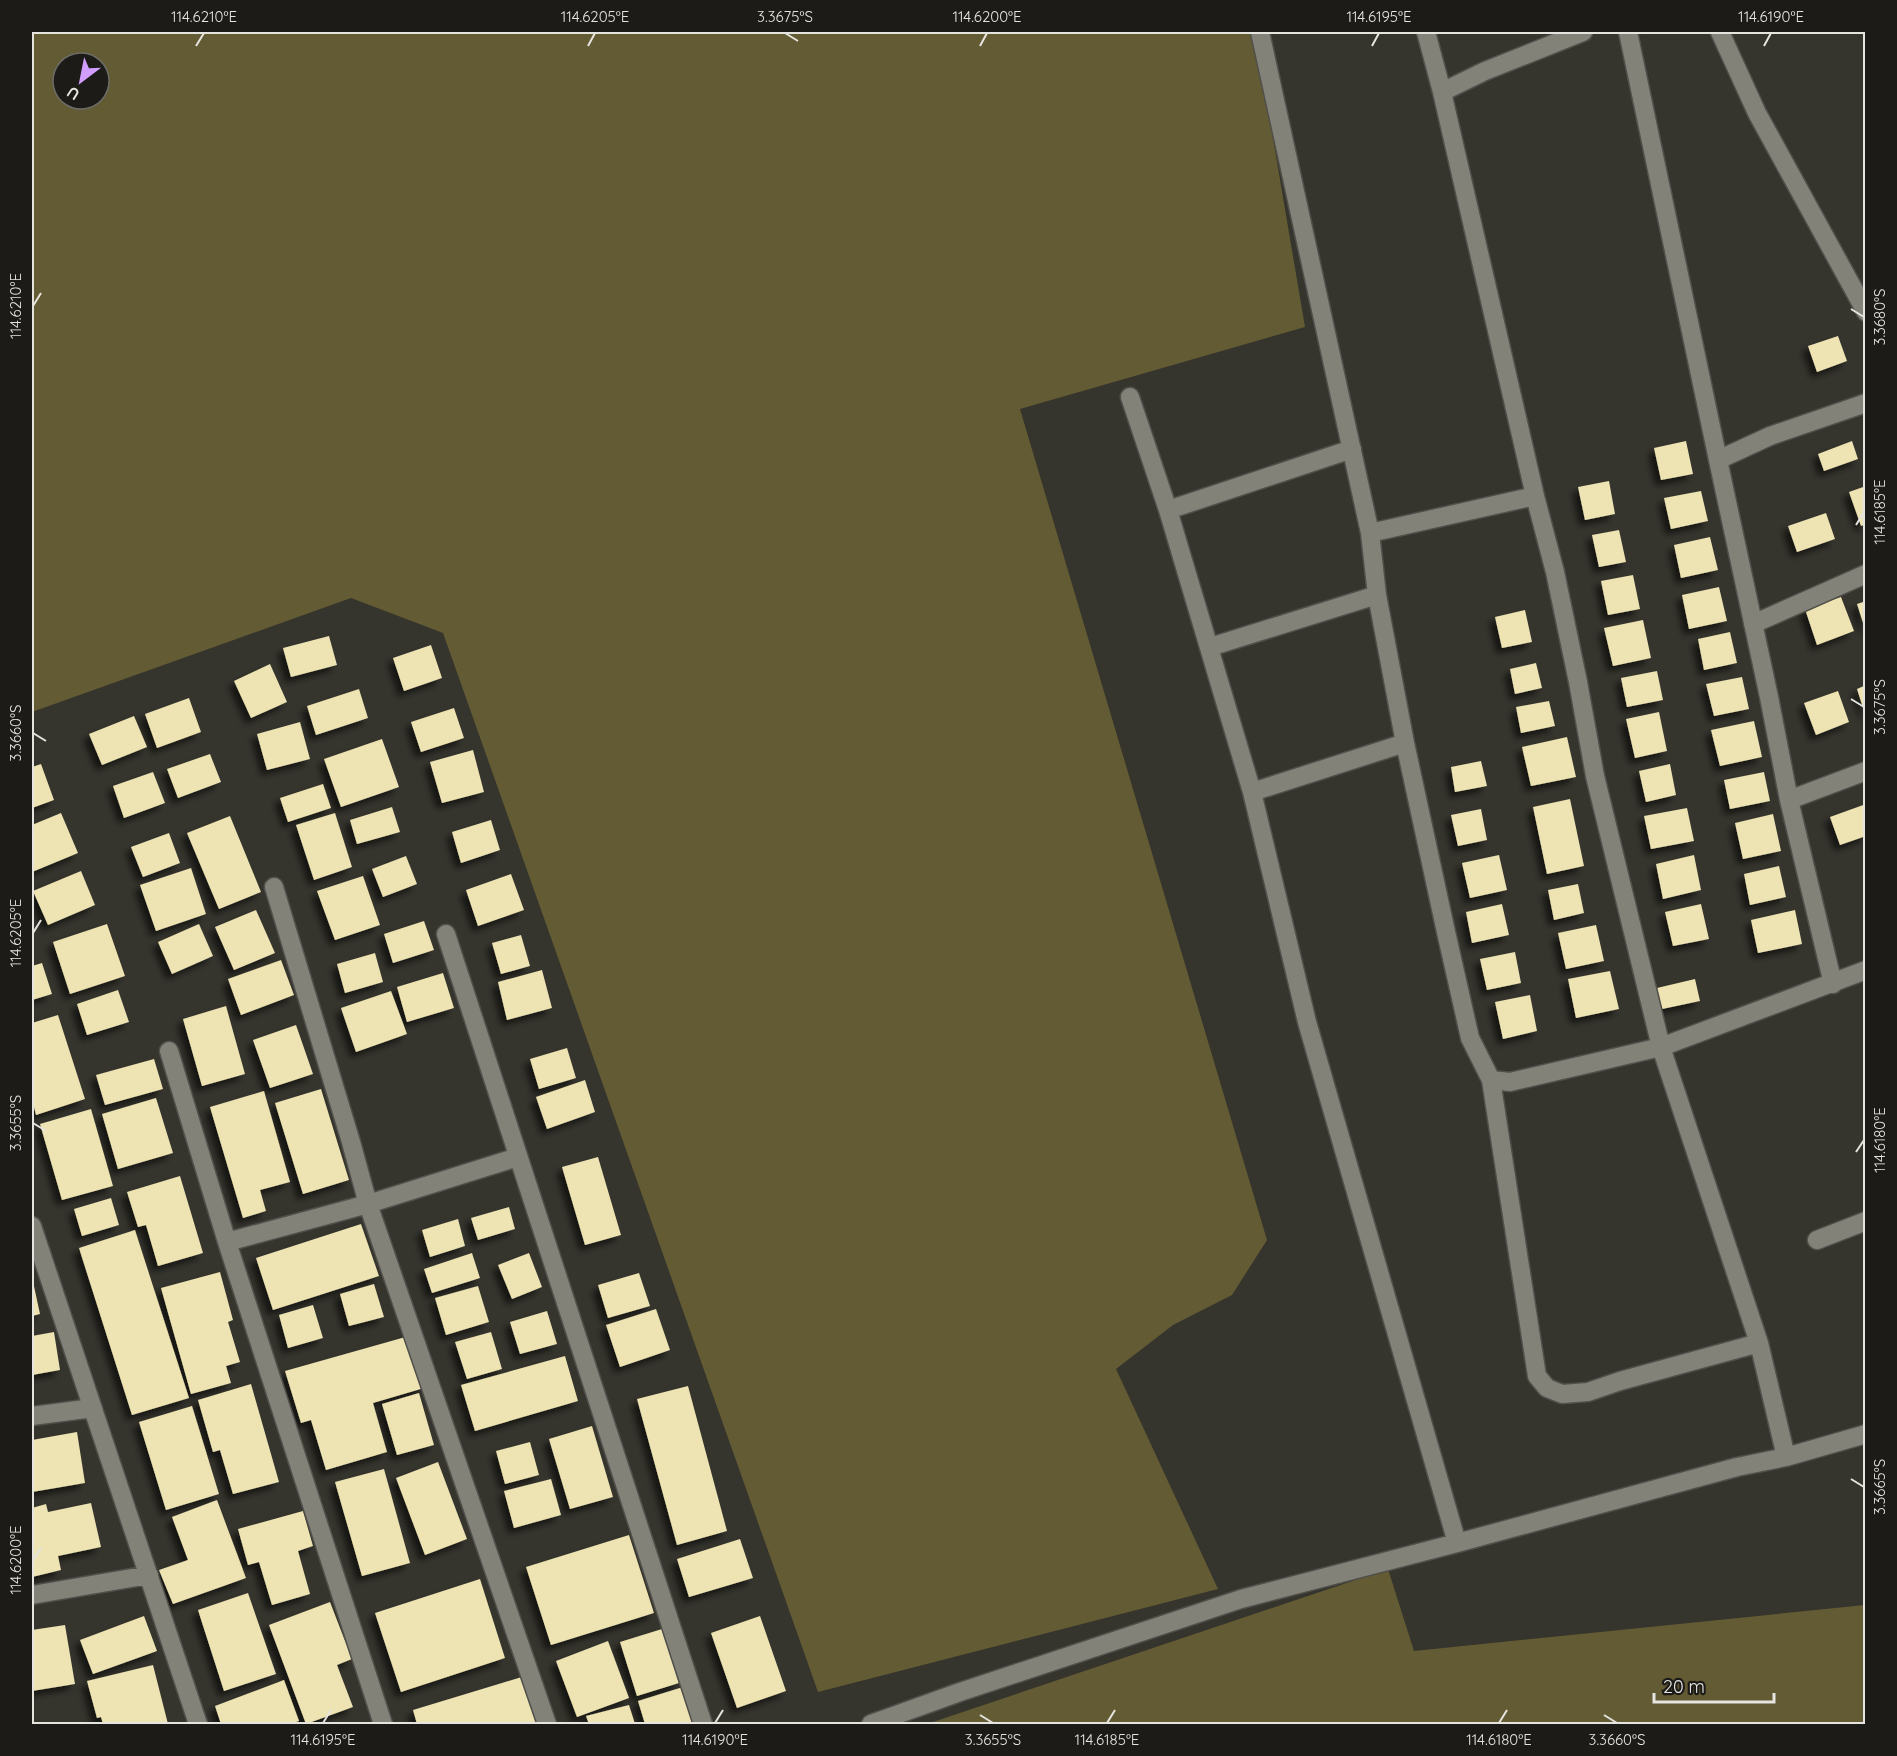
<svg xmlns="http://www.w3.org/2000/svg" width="1897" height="1756" viewBox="0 0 1897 1756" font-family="Quicksand,sans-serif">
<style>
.green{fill:#635b33;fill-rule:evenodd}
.building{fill:#ede3b3;filter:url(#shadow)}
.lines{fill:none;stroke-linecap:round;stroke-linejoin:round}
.street-casing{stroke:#514f4a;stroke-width:21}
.street{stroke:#838279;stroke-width:18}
.ticks{fill:none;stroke:#e5e4df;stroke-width:2}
.neatline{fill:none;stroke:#e5e4df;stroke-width:2}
.ticks-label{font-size:15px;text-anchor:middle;fill:#e5e4df}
</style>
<defs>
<filter id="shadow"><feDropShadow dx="-5.5" dy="5.5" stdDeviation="3" flood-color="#0009"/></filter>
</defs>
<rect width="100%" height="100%" fill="#35342d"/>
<!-- green -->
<path class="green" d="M32,32H1255L1305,327L1020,409L1267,1240L1232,1295L1173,1325L1116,1369L1218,1589L818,1692L443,633L351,598L32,712ZM63,63H99V99H63Z
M1388,1569L1414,1651L1865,1605V1724H927Z"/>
<!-- building -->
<path class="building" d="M1838,336L1847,361L1817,372L1808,346Z
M1686,441L1693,474L1661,480L1654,448Z
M1852,441L1858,459L1824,471L1818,454Z
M1609,481L1615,514L1585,520L1578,487Z
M1866,486V524L1861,526L1849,492Z
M1701,491L1708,521L1671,529L1664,498Z
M1826,513L1835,539L1797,552L1788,526Z
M1619,530L1626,562L1599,567L1592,535Z
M1710,537L1718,570L1681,578L1674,545Z
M1633,575L1640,609L1608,615L1601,581Z
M1719,587L1727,621L1689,629L1682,595Z
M1841,597L1854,631L1817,645L1805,609Z
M1866,601V629H1865L1857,604Z
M1525,610L1532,642L1502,648L1495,617Z
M1643,620L1651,658L1613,666L1604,628Z
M1730,632L1737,663L1704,670L1698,639Z
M329,636L337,665L291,677L283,648Z
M431,645L442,678L404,691L393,658Z
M1536,663L1542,688L1515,694L1510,669Z
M270,664L287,702L251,718L234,681Z
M1657,671L1663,700L1627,707L1621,678Z
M1742,677L1749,709L1714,716L1706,684Z
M1866,685V714H1865L1857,689Z
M359,689L368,718L316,735L307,706Z
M1838,691L1849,722L1816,735L1804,703Z
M189,698L201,732L157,748L145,714Z
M1549,701L1555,726L1521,733L1516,707Z
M454,708L464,738L421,752L411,722Z
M1659,712L1667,751L1635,758L1626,719Z
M134,716L147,747L102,765L89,734Z
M1754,721L1762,757L1720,766L1711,730Z
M300,722L310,759L267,770L257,734Z
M1567,737L1576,777L1531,786L1522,747Z
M382,739L399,787L341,807L324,759Z
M473,750L484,792L442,803L430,762Z
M210,754L221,782L178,798L167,769Z
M1481,761L1487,786L1455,792L1451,767Z
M41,764L54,800L32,808V767Z
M1670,764L1676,795L1646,802L1639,771Z
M153,772L165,803L124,818L113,786Z
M1764,772L1770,801L1730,809L1724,780Z
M323,784L331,808L288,822L280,798Z
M1570,799L1584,866L1547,874L1533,807Z
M1866,804V836L1840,845L1830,817Z
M392,807L400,832L357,844L350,820Z
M1687,808L1694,841L1651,849L1644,816Z
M1481,809L1487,840L1458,846L1451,815Z
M61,813L78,853L32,872V825Z
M335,813L352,867L314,880L296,825Z
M1773,814L1781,851L1743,859L1735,823Z
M230,816L261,892L219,909L187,833Z
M491,820L500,850L461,863L452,832Z
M169,833L180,863L143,877L131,847Z
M1499,855L1507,890L1470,898L1462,863Z
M1694,855L1701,890L1663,899L1656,864Z
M406,856L417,884L383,897L372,869Z
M1779,866L1786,897L1750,905L1744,874Z
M191,868L206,914L156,931L140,885Z
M81,871L95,905L48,925L33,891Z
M511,874L524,910L478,926L466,890Z
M363,876L380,925L335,940L317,891Z
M1578,884L1584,913L1554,920L1548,890Z
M1502,904L1509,935L1472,943L1466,912Z
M1701,904L1709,939L1673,946L1665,912Z
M256,910L275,953L234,970L215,927Z
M1795,910L1802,944L1758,953L1751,920Z
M424,921L434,950L393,963L384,934Z
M107,924L125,976L70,994L53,942Z
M199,924L213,956L172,974L158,942Z
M1596,925L1604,961L1566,969L1558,933Z
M521,935L530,966L501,974L492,943Z
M1515,952L1521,983L1487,990L1480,959Z
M375,953L383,982L345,993L337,964Z
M281,960L294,995L241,1015L228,979Z
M42,963L52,994L32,1000V966Z
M542,970L552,1008L507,1020L498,982Z
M1610,971L1619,1009L1576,1018L1568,979Z
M443,973L454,1008L407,1022L397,987Z
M1695,979L1700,1001L1662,1009L1657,988Z
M118,990L129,1022L87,1035L77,1004Z
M391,991L407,1034L356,1052L341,1008Z
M1530,995L1537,1031L1503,1039L1495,1002Z
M226,1006L245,1074L202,1086L183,1019Z
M58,1015L85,1099L36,1115L32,1099V1023Z
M296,1025L313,1074L270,1088L253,1040Z
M567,1048L576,1078L539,1089L530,1059Z
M154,1059L163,1089L105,1105L96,1075Z
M585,1080L595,1112L547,1129L536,1097Z
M321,1089L349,1180L303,1194L275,1103Z
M264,1091L290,1182L260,1190L266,1211L243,1218L210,1107Z
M156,1098L173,1153L118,1169L102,1114Z
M91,1109L113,1186L62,1200L40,1124Z
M598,1157L621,1235L585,1245L562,1167Z
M180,1176L203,1253L158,1266L146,1225L138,1227L127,1192Z
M111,1198L119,1225L82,1236L74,1209Z
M509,1207L515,1229L478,1240L471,1218Z
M458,1219L465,1246L430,1257L422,1230Z
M361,1224L379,1276L273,1310L256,1258Z
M135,1230L189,1398L132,1415L79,1248Z
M472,1253L480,1278L432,1293L424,1269Z
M529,1253L542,1287L512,1299L498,1265Z
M220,1272L233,1320L228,1322L240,1362L226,1366L231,1383L191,1394L161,1288Z
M639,1273L650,1306L608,1318L598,1285Z
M32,1277L40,1314L32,1316Z
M374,1284L384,1317L349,1326L340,1294Z
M478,1286L489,1322L446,1335L435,1298Z
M313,1305L323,1338L288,1348L279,1315Z
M656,1309L670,1350L620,1367L606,1325Z
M547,1311L557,1344L520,1354L510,1322Z
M54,1332L60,1370L32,1375V1336Z
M491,1332L502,1369L467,1379L455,1342Z
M409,1336L424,1388L373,1403L387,1452L326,1470L311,1420L301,1423L285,1371Z
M565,1356L578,1401L475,1431L461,1385Z
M251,1384L279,1482L233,1494L220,1450L213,1452L198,1400Z
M688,1386L727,1531L677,1545L637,1399Z
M419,1393L434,1445L397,1455L382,1404Z
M192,1406L219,1494L166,1510L139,1422Z
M592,1426L613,1497L570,1509L549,1439Z
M77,1432L85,1483L32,1492V1440Z
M530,1442L539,1475L505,1484L496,1451Z
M438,1462L467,1539L425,1555L396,1478Z
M384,1469L410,1563L362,1576L335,1482Z
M551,1479L561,1515L514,1528L504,1491Z
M217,1500L246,1578L173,1604L159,1570L188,1560L172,1517Z
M91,1503L101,1547L58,1556L61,1570L32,1577V1508L46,1504L48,1512Z
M303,1511L313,1546L298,1551L310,1594L272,1605L259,1562L248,1565L238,1529Z
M629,1535L654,1613L551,1645L526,1567Z
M740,1539L753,1578L689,1597L677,1559Z
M480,1579L505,1658L401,1692L375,1613Z
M248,1593L276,1674L224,1691L198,1610Z
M330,1602L352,1659L337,1665L353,1707L306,1724L269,1625Z
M144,1616L157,1651L93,1674L80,1640Z
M760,1616L786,1691L737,1708L711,1633Z
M65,1625L75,1684L32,1691V1630Z
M662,1629L679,1683L637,1696L620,1642Z
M608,1641L629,1698L577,1717L556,1661Z
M153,1665L168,1724H103L101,1717L97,1718L87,1681Z
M525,1676L540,1724H417L413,1710Z
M284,1680L299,1721L290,1724H221L215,1706Z
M683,1687L693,1722L685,1724H645L638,1701Z
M629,1705L635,1724H589L586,1716Z"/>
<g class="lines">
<!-- street casing -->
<g class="street-casing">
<path id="street" d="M1260,32L1370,533L1377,595L1405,743L1446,932L1470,1038L1491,1080L1537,1376L1547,1388L1562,1394L1588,1392L1620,1381L1759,1343
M1426,32L1442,92L1535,496L1555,572L1578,682L1595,776L1661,1047L1759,1343L1786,1457
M1628,32L1718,460
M1720,32L1757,113L1866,312
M1442,92L1485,71L1583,32
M1130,397L1168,510L1252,792L1307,1022L1457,1543
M1168,510L1352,449
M1370,533L1535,496
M1753,624L1866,574
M1210,647L1377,595
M1252,792L1405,743
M1789,800L1866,771
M274,887L351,1142L368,1204L547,1724
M446,934L703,1724
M1833,984L1789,800L1769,697L1718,460L1770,436L1866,403
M169,1051L227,1242L383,1724
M1491,1080L1510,1082L1661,1047L1866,970
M32,1226L198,1724
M1817,1240L1866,1221
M227,1242L368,1204L518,1157
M32,1416L93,1408
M32,1595L149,1575
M871,1724L960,1692L1241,1599L1457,1543L1737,1467L1786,1457L1866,1434"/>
</g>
<!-- street -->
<use href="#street" class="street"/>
</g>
<!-- ticks -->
<path class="ticks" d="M785,33L798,41M196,46L204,33M588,46L595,33M980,46L987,33M1372,46L1379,33M1764,46L1771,33M33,306L41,293M1851,309L1864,317M1856,525L1864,512M1851,699L1864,707M33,733L46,741M33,933L41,920M33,1123L46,1131M1856,1152L1864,1140M1851,1479L1864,1487M33,1560L41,1548M980,1715L993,1723M1604,1715L1617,1723M323,1723L331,1710M715,1723L723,1710M1107,1723L1115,1710M1499,1723L1507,1710"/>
<!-- border -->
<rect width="1897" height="1756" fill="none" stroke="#1c1b18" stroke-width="66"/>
<!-- north arrow -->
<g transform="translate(81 81) rotate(212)"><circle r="28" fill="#1c1b18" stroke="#6c6b68" stroke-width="1.5"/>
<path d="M0-4.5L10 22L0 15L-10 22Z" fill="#d19dfe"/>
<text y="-9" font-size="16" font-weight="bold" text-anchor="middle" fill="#e5e4df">U</text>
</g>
<!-- scale -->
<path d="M1654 1693v9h120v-9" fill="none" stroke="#e5e4df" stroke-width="3"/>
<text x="1663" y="1693" font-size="18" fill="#e5e4df" stroke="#1c1b18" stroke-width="4.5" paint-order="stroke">20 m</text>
<rect x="33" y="33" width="1831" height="1690" class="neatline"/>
<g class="ticks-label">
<text x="204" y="22">114.6210°E</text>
<text x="595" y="22">114.6205°E</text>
<text x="785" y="22">3.3675°S</text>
<text x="987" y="22">114.6200°E</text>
<text x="1379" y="22">114.6195°E</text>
<text x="1771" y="22">114.6190°E</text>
<text transform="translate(16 306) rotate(-90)" y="5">114.6210°E</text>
<text transform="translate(1880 317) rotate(-90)" y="5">3.3680°S</text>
<text transform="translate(1880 512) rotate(-90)" y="5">114.6185°E</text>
<text transform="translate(1880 707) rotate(-90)" y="5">3.3675°S</text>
<text transform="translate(16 733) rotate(-90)" y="5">3.3660°S</text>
<text transform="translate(16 933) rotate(-90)" y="5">114.6205°E</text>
<text transform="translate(16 1123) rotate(-90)" y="5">3.3655°S</text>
<text transform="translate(1880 1140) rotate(-90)" y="5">114.6180°E</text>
<text transform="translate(1880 1487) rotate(-90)" y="5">3.3665°S</text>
<text transform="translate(16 1560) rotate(-90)" y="5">114.6200°E</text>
<text x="323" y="1745">114.6195°E</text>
<text x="715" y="1745">114.6190°E</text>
<text x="993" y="1745">3.3655°S</text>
<text x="1107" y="1745">114.6185°E</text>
<text x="1499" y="1745">114.6180°E</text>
<text x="1617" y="1745">3.3660°S</text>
</g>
</svg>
